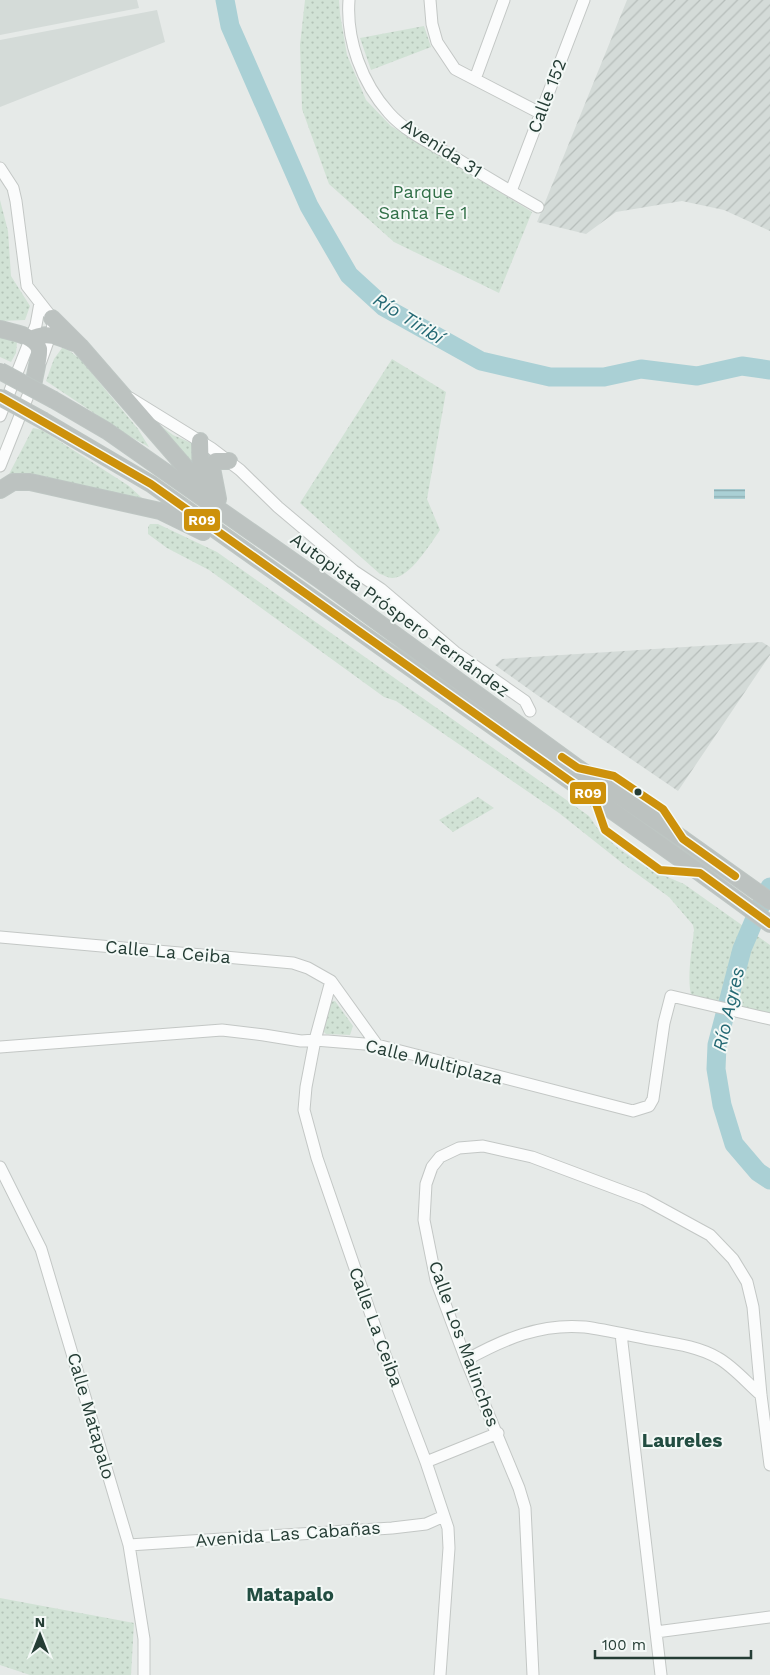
<svg xmlns="http://www.w3.org/2000/svg" width="770" height="1675" viewBox="0 0 770 1675" font-family="'Work Sans',sans-serif">
<style>
.built{fill:#d4dbd8}
.industrial{fill:url(#industrial-furrows)}
.grass{fill:url(#grass-dots)}
.water{fill:url(#water-rules)}
.lines{fill:none;stroke-linecap:round;stroke-linejoin:round}
.river{stroke:#aad0d5;stroke-width:19}
.minor-casing{stroke:#c3c7c5;stroke-width:13}
.highway-casing{stroke:#bec6c3;stroke-width:18}
.minor{stroke:#fbfcfc;stroke-width:11}
.highway{stroke:#bcc2c0;stroke-width:16}
.highway-bridge-casing{stroke:#bec6c3;stroke-width:18;stroke-linecap:butt}
.highway-bridge{stroke:#bcc2c0;stroke-width:16}
.bus-1-casing{stroke:#f4f9f7;stroke-width:11}
.bus-1{stroke:#cd910b;stroke-width:8}
.bus-dot{fill:#253d35;stroke:#f4f9f7;stroke-width:2}
.labels{text-anchor:middle;stroke-width:4;stroke-linejoin:round;paint-order:stroke}
.street-label{font-size:18px;fill:#253d35;stroke:#f4f9f7}
.park-label{font-size:18px;fill:#327048;stroke:#f4f9f7}
.water-label{font-size:19px;font-style:italic;fill:#246974;stroke:#f4f9f7}
.neighbourhood-label{font-size:19px;font-weight:bold;fill:#224d41;stroke:#f4f9f7}
.line-badge{stroke:#f4f9f7;stroke-width:2}
.badge-label{font-size:14px;text-anchor:middle;font-weight:bold;fill:#fff}
</style>
<defs>
<pattern id="industrial-furrows" width="10" height="10" patternUnits="userSpaceOnUse" patternTransform="scale(1.25)"><rect width="10" height="10" fill="#d4dbd8"/><path d="M-1 1l2-2M0 10L10 0M9 11l2-2" fill="none" stroke="#b6bdba"/></pattern>
<pattern id="grass-dots" width="8" height="8" patternUnits="userSpaceOnUse" patternTransform="scale(1.25)"><rect width="8" height="8" fill="#d1e2d5"/><path d="M2 2h.1M6 6h.1" fill="none" stroke="#b3c3b7" stroke-width="1.8" stroke-linecap="round"/></pattern>
<pattern id="water-rules" width="6" height="5" patternUnits="userSpaceOnUse" patternTransform="scale(1.25)"><rect width="6" height="5" fill="#aad0d5"/><path d="M0 2.5h6" fill="none" stroke="#8aaaae"/></pattern>
</defs>
<rect width="100%" height="100%" fill="#e6eae8"/>
<!-- built -->
<path class="built" d="M0,0H137L139,8L0,35Z
M157,10L165,42L0,107V40Z"/>
<!-- industrial -->
<path class="industrial" d="M627,0H770V231L724,210L682,201L616,212L586,234L537,222Z
M762,642L770,647V655L678,791L537,695L495,665L502,659Z"/>
<!-- grass -->
<path class="grass" d="M305,0H339L340,14L347,55L366,100L391,126L532,212L499,293L394,242L329,184L302,109L300,45Z
M424,26L431,47L371,70L360,38Z
M0,200L8,231L11,276L30,306L25,320L0,321Z
M0,337L17,342L16,353L11,362L0,357Z
M62,348L67,349L80,359L138,429L149,447L127,435L46,381L54,359Z
M392,359L446,392L427,499L440,530C431,543 409,579 392,578C388,578 384,575 380,574L300,503Z
M157,423L173,435L196,445L197,467Z
M33,428L42,430L129,486L142,498C122,495 100,492 80,487C51,480 41,470 8,476Z
M150,524H158L217,552L589,816L600,832L619,849L651,870L684,884L770,945V1016L692,998C686,980 692,950 694,930L693,925L669,897L622,863L559,813L396,701L384,697L209,570L167,548L148,534V527Z
M478,797L494,808L453,832L439,820Z
M335,1001L353,1026L350,1035L326,1034L323,1031L329,1002Z
M0,1598L134,1623L131,1675H30L0,1665Z"/>
<!-- water -->
<path class="water" d="M714,489H745V499H714Z"/>
<g class="lines">
<!-- river -->
<path class="river" d="M225,0L230,26L309,206L349,275L384,307L481,361L550,377H604L641,369L697,376L742,366L770,370
M770,887L759,909L742,949L717,1045L716,1069L722,1105L734,1144L758,1172L770,1180"/>
<!-- minor casing -->
<g class="minor-casing">
<path id="minor" d="M349,0C346,40 362,83 389,113C405,131 428,142 449,154C478,172 508,190 538,207
M430,0L432,24L437,42L455,69L540,113
M475,79L504,0
M0,168L13,188L16,201L27,286L52,318L53,324L52,330L41,361
M511,191L584,0
M130,398L211,448L240,470L278,507L354,571L381,589L455,652L525,701L530,711
M0,416L36,325L40,303
M0,466L33,383
M0,937L293,963L308,968L331,981L377,1045
M331,981L315,1040L306,1087L304,1110L317,1158L381,1344L426,1462L448,1528L449,1548L440,1675
M0,1047L222,1030L264,1035L301,1041L315,1040L377,1045L633,1111L649,1106L653,1099L664,1023L671,996L770,1019
M0,1167L41,1249L129,1545L144,1639V1675
M621,1334L661,1675
M466,1360C504,1339 541,1323 585,1327C606,1330 628,1335 649,1339C671,1343 698,1346 718,1358C734,1367 747,1383 761,1395
M426,1462L498,1433
M129,1545L392,1528L426,1524L444,1516
M656,1632L770,1617
M533,1675L525,1508L519,1488L466,1360L436,1280L424,1220L426,1184L432,1167L440,1157L459,1148L483,1146L532,1157L644,1199L710,1235L733,1259L747,1282L753,1307L761,1395L770,1465"/>
</g>
<!-- highway casing -->
<g class="highway-casing">
<path id="highway" d="M52,318L80,346L193,476L215,496
M0,329C11,332 35,335 39,349C40,356 35,374 34,381
M31,339C46,331 60,337 74,343
M54,400L107,431L320,580L578,768L683,839L770,901
M44,421L151,484L700,873L770,924
M200,441L201,484
M0,490L13,482H30L160,511L203,532
M218,499L212,468L216,461H229"/>
</g>
<!-- minor -->
<use href="#minor" class="minor"/>
<!-- highway -->
<use href="#highway" class="highway"/>
<!-- highway-bridge casing -->
<g class="highway-bridge-casing">
<path id="highway-bridge" d="M0,371L54,400
M0,397L44,421"/>
</g>
<!-- highway-bridge -->
<use href="#highway-bridge" class="highway-bridge"/>
<!-- bus-1 casing -->
<g class="bus-1-casing">
<path id="bus-1" d="M0,397L151,484L594,798L605,830L660,870L700,873L770,924
M562,757L578,768L614,776L663,809L683,839L735,876"/>
</g>
<!-- bus-1 -->
<use href="#bus-1" class="bus-1"/>
</g>
<!-- markers -->
<circle class="bus-dot" cx="638" cy="792" r="4.5"/>
<g class="labels">
<!-- street labels -->
<g class="street-label">
<text transform="translate(547 96) rotate(-69)" y="6">Calle 152</text>
<text transform="translate(442 148) rotate(33)" y="6">Avenida 31</text>
<text transform="translate(400 615) rotate(36)" y="6">Autopista Próspero Fernández</text>
<text transform="translate(168 952) rotate(5)" y="6">Calle La Ceiba</text>
<text transform="translate(434 1062) rotate(14)" y="6">Calle Multiplaza</text>
<text transform="translate(376 1327) rotate(70)" y="6">Calle La Ceiba</text>
<text transform="translate(464 1344) rotate(70)" y="6">Calle Los Malinches</text>
<text transform="translate(91 1416) rotate(74)" y="6">Calle Matapalo</text>
<text transform="translate(288 1534) rotate(-4)" y="6">Avenida Las Cabañas</text>
</g>
<!-- park labels -->
<g class="park-label">
<text x="423" y="198">Parque<tspan x="423" dy="21">Santa Fe 1</tspan></text>
</g>
<!-- water labels -->
<g class="water-label">
<text transform="translate(409 318) rotate(32)" y="7">Río Tiribí</text>
<text transform="translate(728 1009) rotate(-77)" y="7">Río Agres</text>
</g>
<!-- neighbourhood labels -->
<g class="neighbourhood-label">
<text x="682" y="1447">Laureles</text>
<text x="290" y="1601">Matapalo</text>
</g>
</g>
<g class="line-badge">
<rect x="183" y="508" width="38" height="24" rx="5" fill="#cd910b"/>
<rect x="569" y="781" width="38" height="24" rx="5" fill="#cd910b"/>
</g>
<g class="badge-label">
<text x="202" y="525">R09</text>
<text x="588" y="798">R09</text>
</g>
<!-- north arrow -->
<g transform="translate(40 1635)" stroke="#f4f9f7" stroke-width="4" paint-order="stroke">
<path d="M0-4L9 19L0 12L-9 19Z" fill="#253d35"/>
<text y="-8" font-size="14" font-weight="bold" text-anchor="middle" fill="#253d35">N</text>
</g>
<!-- scale -->
<path d="M595 1650v8h156v-8" fill="none" stroke="#253d35" stroke-width="2.5"/>
<text x="602" y="1650" font-size="15" fill="#253d35" stroke="#f4f9f7" stroke-width="4" paint-order="stroke">100 m</text>
</svg>
